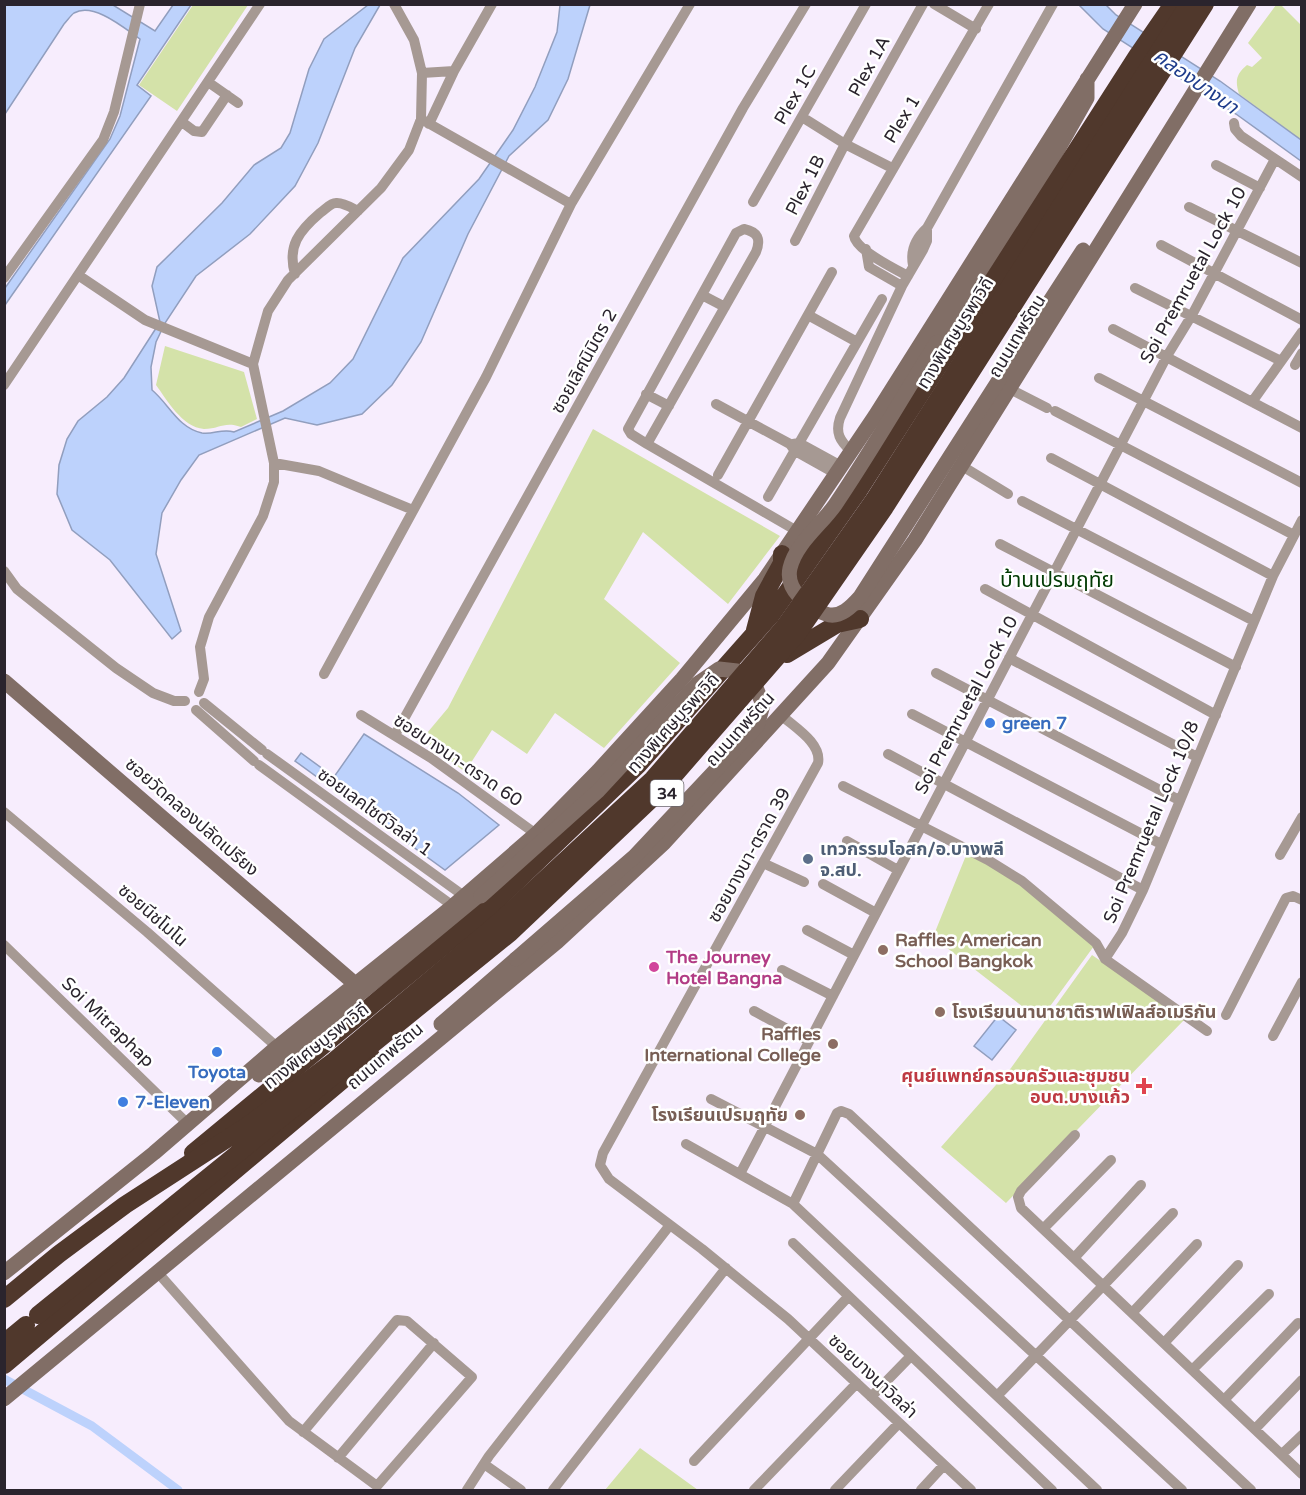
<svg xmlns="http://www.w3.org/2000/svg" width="1306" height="1495" viewBox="0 0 1306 1495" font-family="'Varela Round','Noto Sans Thai',sans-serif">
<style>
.green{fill:#d4e2a9}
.water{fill:#bdd2fc;stroke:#919ebe;stroke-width:1.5}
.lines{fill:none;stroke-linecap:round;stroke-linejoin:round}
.canal{stroke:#bdd2fc;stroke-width:9}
.street{stroke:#a69993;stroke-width:10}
.secondary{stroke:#816e66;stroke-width:15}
.highway{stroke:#50382c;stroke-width:18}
.secondary-bridge{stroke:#816e66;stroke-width:15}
.highway-bridge{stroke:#50382c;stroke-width:18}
.shop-dot{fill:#3f7fe0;stroke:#fff;stroke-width:2}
.service-dot{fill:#5c6f8a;stroke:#fff;stroke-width:2}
.education-dot{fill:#8d6e63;stroke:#fff;stroke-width:2}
.hotel-dot{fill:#d1479c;stroke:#fff;stroke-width:2}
.health-dot{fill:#e0444e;stroke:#fff;stroke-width:2}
.labels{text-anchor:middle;stroke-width:5;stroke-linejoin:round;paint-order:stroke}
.shield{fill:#fff;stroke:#6a666c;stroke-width:1.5}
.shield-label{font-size:16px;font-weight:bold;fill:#2a242d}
.street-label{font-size:18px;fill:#2a242d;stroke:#fff}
.shop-label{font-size:18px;font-weight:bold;fill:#366cbe;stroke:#fff;text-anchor:start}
.service-label{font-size:18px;font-weight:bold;fill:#4e5e75;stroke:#fff;text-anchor:start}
.education-label{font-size:18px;font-weight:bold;fill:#785e54;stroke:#fff;text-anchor:start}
.hotel-label{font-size:18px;font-weight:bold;fill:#b23c85;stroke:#fff;text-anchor:start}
.health-label{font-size:18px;font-weight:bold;fill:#be3a42;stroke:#fff;text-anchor:end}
.water-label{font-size:20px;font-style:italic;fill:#1e3c8b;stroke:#fff}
.quarter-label{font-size:21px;fill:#013a03;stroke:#fff}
</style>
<rect width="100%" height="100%" fill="#f7edfd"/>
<!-- green -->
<path class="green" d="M193,5H248L177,111L139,85Z
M1276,5H1281L1301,25V140L1239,94C1235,81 1236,74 1247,65L1252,67L1262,58L1248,43Z
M165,346L244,372L257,419L241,427C224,421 220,429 204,429C182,427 167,400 156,385Z
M593,429L780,536L728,604L643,532L604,599L680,663L604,748L555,713L527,754L492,730L465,772L422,739L448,708Z
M967,853L1003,869L1094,946L1040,1020L933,937Z
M1092,955L1185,1019L1006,1203L941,1147L1011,1068Z
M640,1448L698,1490H605Z"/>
<!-- water -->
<path class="water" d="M5,5H113L155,31L173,5H191L137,85L151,96L5,305V288L110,139L120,116L140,39C124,28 94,2 74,13C71,15 67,21 64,24L5,114Z
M368,5H380L355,48L318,143L295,186L250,234L196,276L165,323L156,342L151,367L152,390C169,404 178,428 202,433C213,435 222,428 234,432L283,411L330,383L353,359L403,258L479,179L513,130L535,87L557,32L560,5H590L568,79L548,120L509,156L468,234L421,342L392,385L362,414L317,425L285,418L199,455L181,480L162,513L156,554L181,631L172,639L110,560L72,530L57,494L59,465L67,439L78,421L107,397L124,378L160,322L152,286L157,267L222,203L254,165L281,148L290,133L309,69L324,39Z
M1079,5H1106L1116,15L1220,81L1301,140V161L1236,114L1103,29Z
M364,734L458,793L499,825L445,870L295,761L301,753L334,777Z
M998,1016L1016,1030L992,1060L974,1046Z"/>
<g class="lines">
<!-- canal -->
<path class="canal" d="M4,1379L92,1426L178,1490"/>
<!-- street -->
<path class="street" d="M934,4L976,29
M422,73L454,71
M208,82L238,103
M802,117L845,144L892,168
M421,119L571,204
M182,122L194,131L202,132L227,95
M1234,123L1235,129L1241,136L1302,177
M429,124L454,71L492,4
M1216,165L1260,188
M753,202L866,4
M1189,207L1302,263
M795,241L845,144L923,4
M1161,245L1302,320
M866,249L869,267L902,286
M913,265C910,250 915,239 927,228L1053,4
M295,274C287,246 299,231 320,213C325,210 330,203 336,203C343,202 352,208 358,211
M78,275L145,320L253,364
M908,276C895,269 856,250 854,236L989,4
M4,278L103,140L114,112L140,4
M1135,288L1281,361
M702,295L725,307
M808,315L857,342
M1113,329L1302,428
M1295,365L1302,353
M1099,378L1302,483
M4,385L260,4
M1010,389L1047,408
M646,394L669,406
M1252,402L1302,332
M716,404L790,444L795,451L836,474
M1055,411L1292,534
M647,444L756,252C761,239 758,232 744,229L736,233L628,429L631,434L647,444L797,531
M793,444L799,443L841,466
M851,451C840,441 835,433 840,418L902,286L923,250L927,241V228
M1051,458L1273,576
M274,463L319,471L413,510
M962,466L1008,494
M718,475L832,272
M768,497L882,299
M1022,501L1254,621
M1000,544L1236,667
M4,571L17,589L116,668L153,693L174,701H185
M985,589L1216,715
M1009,658L1197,757
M936,673L1179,800
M324,674L486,377L571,204L690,4
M199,692L204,679L200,647L209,617L263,516L274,482V463L253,364L268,311L288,280L381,188L409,150L421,119L422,73L414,40L394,4
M204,703L262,750
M196,710L254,761
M912,714L1161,844
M361,715L431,758L536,834
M781,715C794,727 822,743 818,763L603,1153L600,1165L609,1179L702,1249L788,1319L971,1490
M395,735L743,108L806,4
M267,754L464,896
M888,754L1143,890
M259,765L453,906
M843,786L988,860L1022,881L1096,943L1105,959L1207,1031
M4,812L147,932L277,1047
M847,841L898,870
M1280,855L1302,817
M763,863L804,882
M823,884L876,913
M807,930L854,955
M4,945L188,1124
M1105,959L1122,933L1143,890L1273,576L1302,520
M782,970L833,996
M754,1011L809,1041
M1226,1015L1286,898L1293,896L1302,900
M1273,1036L1302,982
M711,1099L817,1154L1182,1490
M1075,1135L1021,1191L1018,1197L1021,1208L1302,1474
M686,1144L793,1204L1097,1490
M741,1172L1167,356L1192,315L1275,159
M793,1204L837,1113L841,1111L849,1114L1251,1490
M1043,1229L1111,1160
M793,1243L1052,1490
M1075,1257L1141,1185
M159,1274L289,1421L377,1486L472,1377L407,1321L397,1320L303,1432
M1133,1312L1197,1244
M1164,1343L1238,1265
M1192,1370L1269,1294
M997,1396L1173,1213
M871,1397L907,1360
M1224,1400L1298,1323
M1255,1429L1302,1380
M1282,1454L1302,1435
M338,1458L434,1343
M694,1461L848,1297
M484,1464L521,1490
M467,1490L489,1456L670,1225
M553,1490L726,1268
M754,1490L857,1383
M835,1490L899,1423
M921,1490L944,1465"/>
<!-- secondary -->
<path class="secondary" d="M937,342L1040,181L1087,98V79
M999,380L1083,250
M4,681L354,983
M441,1024L516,959
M259,1075L481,896
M4,1273L154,1153L277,1047L453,906L536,834L598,771L682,679L765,579L875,416L1135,4
M4,1399L557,942L664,843L828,663L915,540L1249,4"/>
<!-- highway -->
<path class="highway" d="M755,630L764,596L782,563V554
M787,654L837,624L860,619
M193,1153L487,910L638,765L771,615L859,490L1137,56L1173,4
M4,1343L26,1325
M4,1365L371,1056"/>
<!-- secondary-bridge -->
<path class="secondary-bridge" d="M937,342C903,396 871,452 835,505C821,525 796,543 790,568C785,590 808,608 826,614C840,619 852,606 860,597L999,380
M481,896L598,791L697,684L719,669L737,671L755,685L763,705L757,726L635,856L516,959"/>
<!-- highway-bridge -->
<path class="highway-bridge" d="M4,1299L59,1254L125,1205L250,1124L334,1061L499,922L653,779L785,626L874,500L1189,4
M38,1315L510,933L663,788L797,634L885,507L1205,4"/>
</g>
<!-- markers -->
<g class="shop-dot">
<circle cx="990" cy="723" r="6"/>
<circle cx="217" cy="1052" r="6"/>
<circle cx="123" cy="1102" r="6"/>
</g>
<circle class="service-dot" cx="808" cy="859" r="6"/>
<g class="education-dot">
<circle cx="883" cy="950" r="6"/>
<circle cx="940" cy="1012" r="6"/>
<circle cx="833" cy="1044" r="6"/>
<circle cx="800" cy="1115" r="6"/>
</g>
<circle class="hotel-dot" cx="654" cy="967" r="6"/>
<path class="health-dot" d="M1141 1077h6v6h6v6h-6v6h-6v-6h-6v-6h6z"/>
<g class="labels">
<!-- shield labels -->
<rect class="shield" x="650.5" y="780" width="33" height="26" rx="4.5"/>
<g class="shield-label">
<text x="667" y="799">34</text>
</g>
<!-- street labels -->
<g class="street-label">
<text transform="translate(869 66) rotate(-61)" y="6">Plex 1A</text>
<text transform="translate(795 95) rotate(-60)" y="6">Plex 1C</text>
<text transform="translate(902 119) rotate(-59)" y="6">Plex 1</text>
<text transform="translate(805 185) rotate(-63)" y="6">Plex 1B</text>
<text transform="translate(1193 275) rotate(-61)" y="6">Soi Premruetal Lock 10</text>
<text transform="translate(955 333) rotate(-58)" y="6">ทางพิเศษบูรพาวิถี</text>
<text transform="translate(1017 336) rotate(-59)" y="6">ถนนเทพรัตน</text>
<text transform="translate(584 361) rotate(-61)" y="6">ซอยเลิศนิมิตร 2</text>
<text transform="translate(966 705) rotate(-62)" y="6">Soi Premruetal Lock 10</text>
<text transform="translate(673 723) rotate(-48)" y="6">ทางพิเศษบูรพาวิถี</text>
<text transform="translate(740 729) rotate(-48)" y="6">ถนนเทพรัตน</text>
<text transform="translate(458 760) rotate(34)" y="6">ซอยบางนา-ตราด 60</text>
<text transform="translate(375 812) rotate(36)" y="6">ซอยเลคไซด์วิลล่า 1</text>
<text transform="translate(192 817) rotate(41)" y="6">ซอยวัดคลองปลัดเปรียง</text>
<text transform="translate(1151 822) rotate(-67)" y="6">Soi Premruetal Lock 10/8</text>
<text transform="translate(749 855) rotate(-61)" y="6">ซอยบางนา-ตราด 39</text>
<text transform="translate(153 915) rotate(41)" y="6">ซอยนีชโมโน</text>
<text transform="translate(108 1022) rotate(44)" y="6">Soi Mitraphap</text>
<text transform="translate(316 1046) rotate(-38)" y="6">ทางพิเศษบูรพาวิถี</text>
<text transform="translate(385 1056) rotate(-40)" y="6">ถนนเทพรัตน</text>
<text transform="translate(873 1376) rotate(43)" y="6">ซอยบางนาวิลล่า</text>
</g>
<!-- shop labels -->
<g class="shop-label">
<text x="1002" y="729">green 7</text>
<text x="217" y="1078" text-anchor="middle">Toyota</text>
<text x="135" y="1108">7-Eleven</text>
</g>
<!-- service labels -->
<g class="service-label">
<text x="820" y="855">เทวกรรมโอสก/อ.บางพลี<tspan x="820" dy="21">จ.สป.</tspan></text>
</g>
<!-- education labels -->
<g class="education-label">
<text x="895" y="946">Raffles American<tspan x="895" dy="21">School Bangkok</tspan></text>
<text x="952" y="1018">โรงเรียนนานาชาติราฟเฟิลส์อเมริกัน</text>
<text x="821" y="1040" text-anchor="end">Raffles<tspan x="821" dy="21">International College</tspan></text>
<text x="788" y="1121" text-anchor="end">โรงเรียนเปรมฤทัย</text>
</g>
<!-- hotel labels -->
<g class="hotel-label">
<text x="666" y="963">The Journey<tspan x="666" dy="21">Hotel Bangna</tspan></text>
</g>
<!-- health labels -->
<g class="health-label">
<text x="1130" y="1082">ศุนย์แพทย์ครอบครัวและชุมชน<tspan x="1130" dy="21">อบต.บางแก้ว</tspan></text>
</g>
<!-- water labels -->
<g class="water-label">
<text transform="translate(1196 81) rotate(35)" y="7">คลองบางนา</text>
</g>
<!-- quarter labels -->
<g class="quarter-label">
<text x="1057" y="587">บ้านเปรมฤทัย</text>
</g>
</g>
<!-- border -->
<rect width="1306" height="1495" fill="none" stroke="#2a242d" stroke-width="12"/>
</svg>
